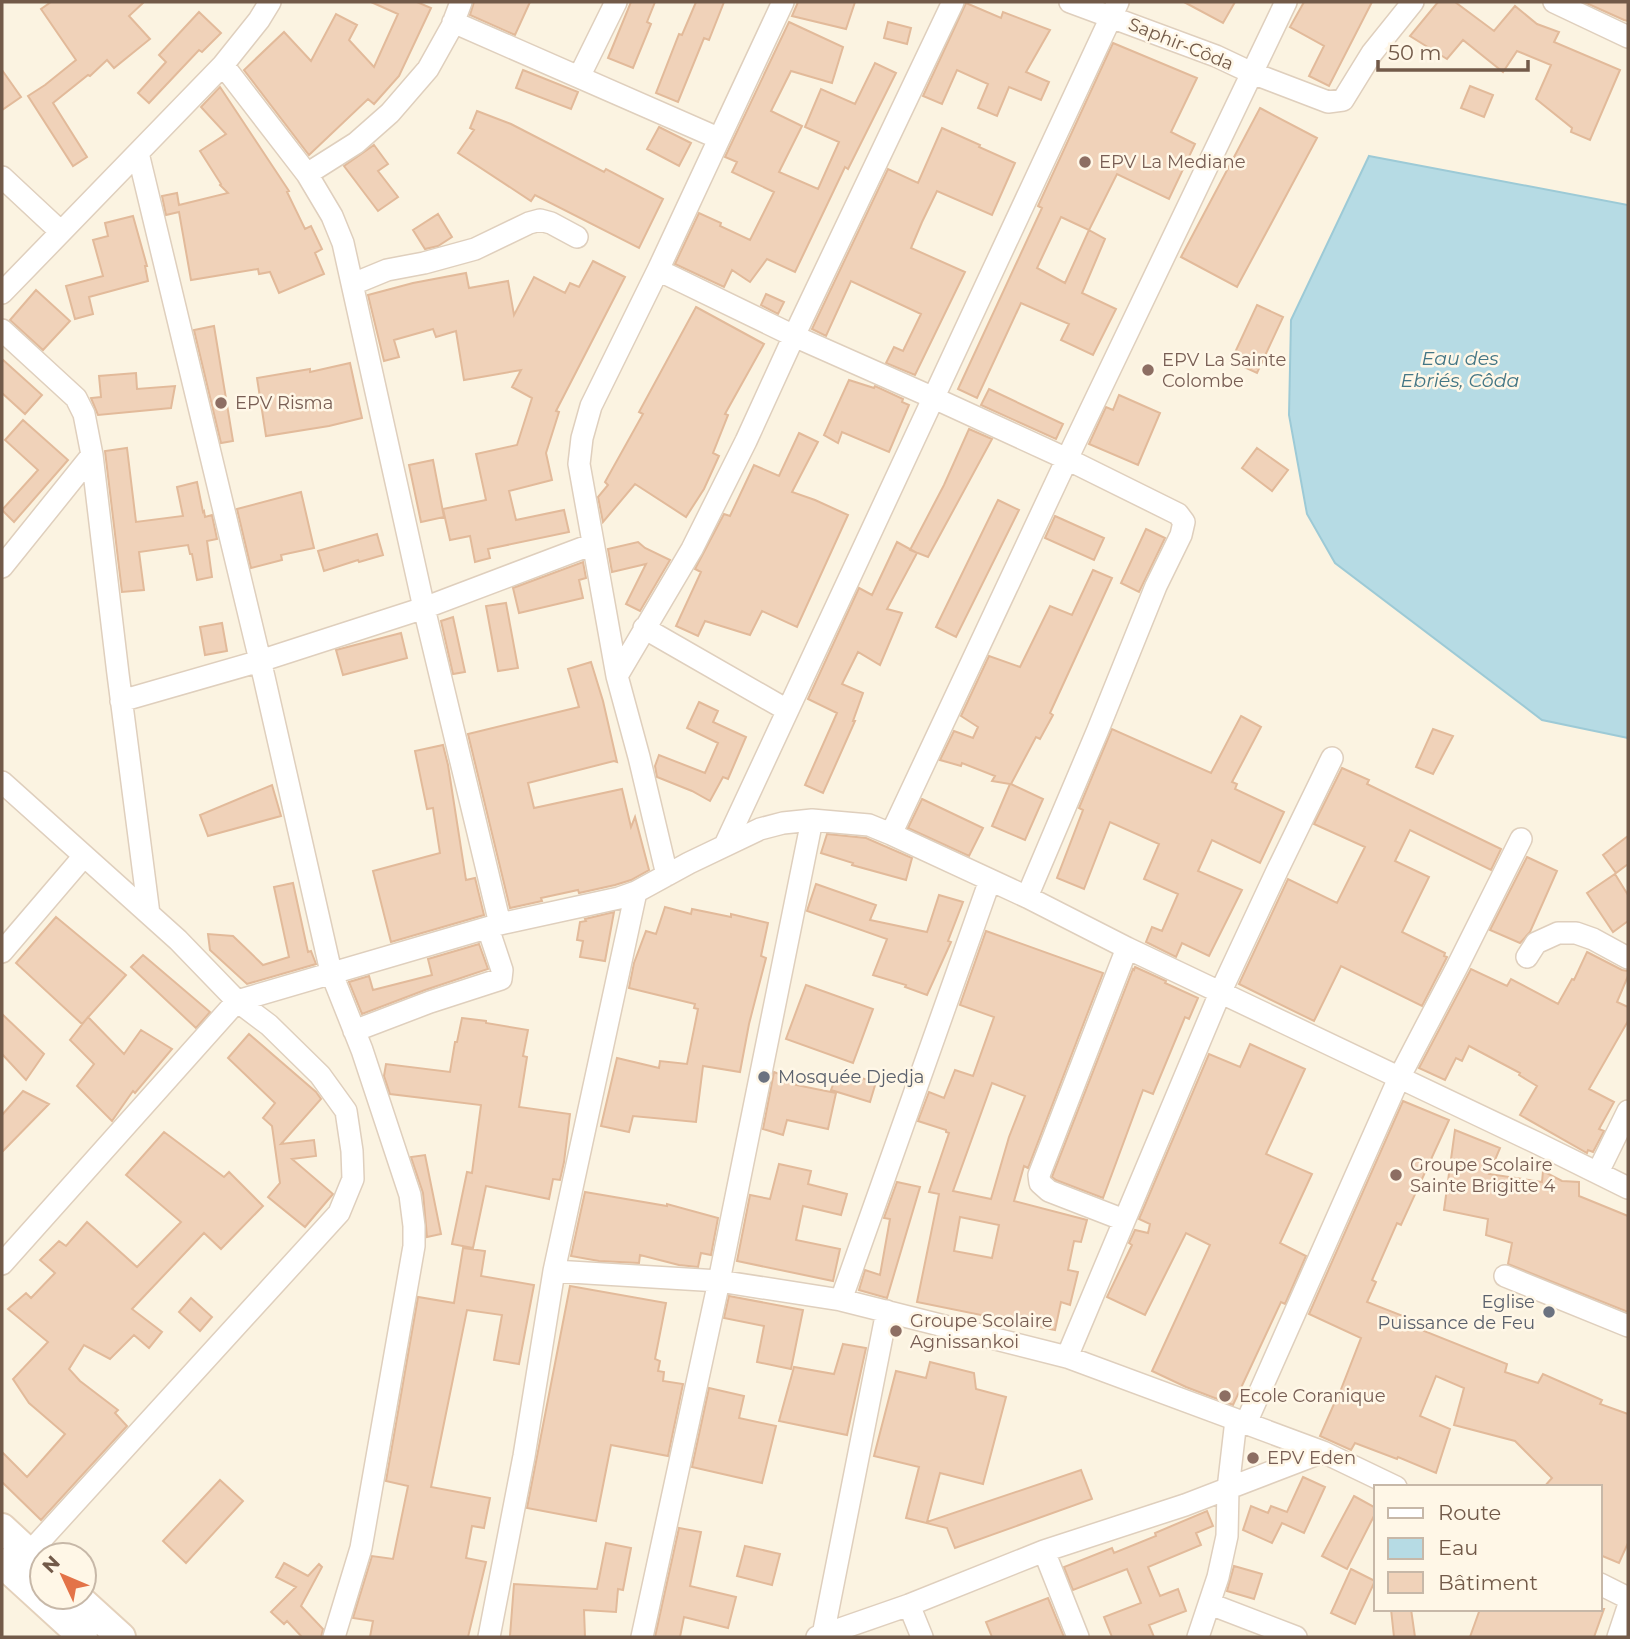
<svg xmlns="http://www.w3.org/2000/svg" width="1630" height="1639" viewBox="0 0 1630 1639" font-family="Montserrat,sans-serif">
<style>
.water{fill:#b6dbe4;stroke:#9dcad6;stroke-width:2}
.building{fill:#f0d2b9;stroke:#e2ba9a;stroke-width:2;fill-rule:evenodd}
.lines{fill:none;stroke-linecap:round;stroke-linejoin:round}
.street-casing{stroke:#dfcfbd;stroke-width:24}
.secondary-casing{stroke:#e4d1bb;stroke-width:32}
.street{stroke:#fff;stroke-width:21}
.secondary{stroke:#fff;stroke-width:28}
.education-dot{fill:#8d6e63;stroke:#fff7e7;stroke-width:2.5}
.worship-dot{fill:#6b7280;stroke:#fff7e7;stroke-width:2.5}
.labels{text-anchor:middle;stroke-width:5;stroke-linejoin:round;paint-order:stroke}
.street-label{font-size:18px;fill:#725a49;stroke:#fff7e7}
.education-label{font-size:18px;fill:#785e54;stroke:#fff7e7;text-anchor:start}
.worship-label{font-size:18px;fill:#5b616d;stroke:#fff7e7;text-anchor:start}
.water-label{font-size:19px;font-style:italic;fill:#437685;stroke:#fff7e7}
</style>
<rect width="100%" height="100%" fill="#fbf3e1"/>
<!-- water -->
<path class="water" d="M1369,156L1628,205V738L1542,720L1335,563L1307,514L1289,415L1291,320Z"/>
<!-- building -->
<path class="building" d="M51,2H144L129,16L150,39L114,68L107,60L90,76L88,75L53,103L87,157L73,166L28,96L45,85L76,60L41,9Z
M371,2H417L431,8L399,76L374,104L368,99L309,155L244,70L284,32L311,61L336,14L357,25L349,40L374,67L398,14Z
M474,2H530L515,35L470,15Z
M631,2H655L647,22L651,24L633,68L608,58Z
M696,2H724L709,40L704,38L678,102L656,93L679,34L682,35Z
M798,2H855L846,29L792,16Z
M1184,2H1235L1223,23Z
M1304,2H1372L1329,86L1309,76L1324,46L1290,27Z
M1438,2H1455L1494,31L1515,6L1537,24L1559,32L1554,42L1620,70L1590,140L1571,132L1572,128L1536,99L1551,65L1517,51L1503,72L1463,40L1447,59L1410,36Z
M1584,2H1628V21L1624,20Z
M966,3L1001,18L1003,12L1050,30L1026,72L1049,82L1041,100L1009,87L997,116L978,108L988,84L957,70L942,104L923,96Z
M199,12L221,33L202,52L199,50L149,103L138,93L166,62L159,55Z
M789,22L843,47L832,83L791,71L771,111L802,126L779,172L818,189L839,142L805,127L821,89L855,104L875,63L896,73L848,169L845,167L795,272L767,259L750,282L732,270L724,287L675,264L699,213L721,223L720,226L750,240L774,192L732,172L737,162L725,157Z
M888,22L911,28L907,44L884,38Z
M1113,43L1197,78L1171,132L1195,144L1169,199L1117,174L1089,230L1105,239L1082,293L1116,309L1093,355L1061,340L1069,324L1021,303L977,398L958,389L1042,208L1038,206ZM1061,217L1089,230L1065,283L1037,268Z
M2,70L21,97L2,110Z
M523,70L578,92L571,109L516,88Z
M1470,86L1493,95L1484,117L1461,108Z
M220,87L289,191L287,192L305,229L311,226L322,249L315,253L324,274L279,293L270,272L259,274L258,269L191,280L179,212L166,215L162,196L177,193L179,205L228,193L220,185L221,184L200,151L226,134L201,107Z
M1260,108L1317,138L1237,287L1181,257Z
M477,111L511,124L604,172L606,169L663,199L639,248L535,195L531,201L458,153L474,130L470,128Z
M659,127L691,143L679,166L647,149Z
M942,128L980,145L979,147L1015,163L992,215L937,191L922,222L911,248L965,272L915,375L886,363L894,347L903,351L921,314L851,281L826,336L812,329L888,169L918,183Z
M374,145L388,164L378,171L398,197L378,211L344,166Z
M438,214L452,237L438,246L425,249L413,230Z
M133,216L147,266H145L148,281L89,297L93,314L75,319L66,286L103,276L93,240L108,236L105,223Z
M593,261L625,277L556,411L559,412L546,453L552,480L509,491L516,520L564,510L569,532L488,549L490,558L475,562L470,536L450,540L443,509L486,500L476,454L517,445L532,398L512,387L521,370L464,380L456,331L436,337L433,329L394,340L399,357L384,361L368,295L413,283L466,273L469,288L508,281L514,315L534,277L565,293L570,283L579,287Z
M36,290L70,321L43,350L10,320Z
M766,294L784,302L778,314L761,305Z
M1257,305L1283,317L1257,373L1231,361Z
M696,307L764,344L725,414L728,415L713,453L719,456L704,489L686,517L635,484L603,522L598,497L608,485L605,482L643,414L639,412Z
M214,326L233,441L221,443L194,330Z
M2,359L42,395L25,414L2,393Z
M350,363L362,418L329,426L266,436L257,378L310,369V372Z
M136,373L137,389L175,386L171,408L98,415L91,398L101,397L99,376Z
M849,380L874,388L875,386L903,399L902,402L909,405L889,452L842,432L838,443L824,435Z
M989,389L1063,424L1056,439L981,405Z
M1119,395L1160,413L1138,465L1089,444L1106,407L1113,410Z
M23,420L68,460L14,522L2,510L38,470L5,440Z
M969,429L992,439L928,557L910,550L944,485Z
M799,433L818,442L792,492L815,500L848,515L797,627L762,611L750,635L705,621L698,636L676,626L701,572L695,569L724,514L730,516L754,465L779,476Z
M127,448L136,522L183,516L177,487L197,482L203,512L204,511L205,517L212,515L217,539L207,541L212,577L197,580L192,554H190L188,545L139,552L144,590L122,592L105,451Z
M1257,448L1288,470L1272,491L1242,468Z
M433,460L444,517L421,522L409,465Z
M301,492L314,548L281,555L282,560L251,568L237,509Z
M998,500L1019,510L956,637L936,627Z
M1055,516L1104,538L1094,560L1045,538Z
M1146,529L1165,538L1139,592L1121,583Z
M377,534L383,555L359,562L358,560L324,571L318,551Z
M638,542L645,548L670,560L640,611L626,604L646,564L612,572L608,549Z
M897,542L917,553L887,609L902,613L880,665L858,652L842,684L863,693L853,721H855L823,793L805,785L837,713L808,699L859,588L872,595Z
M583,562L586,578L579,580L583,598L519,613L513,588Z
M1093,570L1112,578L1050,713L1053,715L1040,739L1036,737L1011,784L1043,799L1025,840L992,826L1010,784L992,781L995,776L962,763L961,766L940,760L954,731L973,738L978,727L961,716L989,656L1020,667L1050,606L1072,615Z
M506,603L518,668L498,671L486,606Z
M453,617L465,672L453,674L441,621Z
M222,623L227,651L205,655L200,627Z
M401,633L407,658L343,675L336,650Z
M591,662L603,701L617,762L614,761L528,783L534,808L622,789L631,827L635,817L649,870L631,880L615,885L579,893L578,890L541,898L542,901L510,908L468,734L579,707L568,669Z
M699,702L718,711L713,722L746,737L728,779L723,777L710,801L692,791L657,777L655,766L659,755L705,773L718,743L687,728Z
M1241,716L1261,727L1232,782L1237,784L1235,789L1284,812L1260,863L1212,840L1198,871L1242,890L1209,956L1182,943L1176,957L1146,942L1152,927L1162,931L1178,894L1144,879L1159,844L1110,822L1084,889L1057,878L1083,810L1079,808L1112,729L1211,773Z
M1433,729L1453,736L1433,774L1416,767Z
M443,745L448,765L466,880L475,878L484,915L391,942L373,871L440,853L433,808L427,809L415,751Z
M1342,768L1369,780L1367,784L1501,849L1491,870L1410,830L1395,861L1429,877L1402,932L1445,953L1444,956L1447,957L1445,961L1422,1006L1341,966L1314,1021L1239,984L1288,879L1337,903L1365,847L1314,824Z
M272,785L281,816L208,836L200,815Z
M922,799L983,828L969,856L908,828Z
M827,834L866,838L912,858L906,880L852,865L853,863L821,853Z
M1628,836V864L1616,873L1603,855Z
M1527,857L1557,871L1530,932L1520,943L1490,930Z
M1615,874L1628,895V921L1613,932L1587,893Z
M293,883L308,952L311,951L316,964L247,984L210,950L208,934L233,936L263,965L289,957L274,887Z
M816,884L876,905L870,920L927,932L939,895L963,902L948,941L951,942L927,995L905,987L906,985L873,975L887,939L807,911Z
M665,907L691,914L692,909L731,917V914L768,923L761,956L766,958L749,1024L740,1072L703,1066L696,1122L633,1116L629,1132L601,1126L617,1058L659,1068L660,1061L687,1064L698,1009L694,1008L695,1004L629,988L634,963L646,931L656,934Z
M614,912L605,961L580,957L583,941L577,940L580,922L586,921L585,919Z
M56,917L126,975L82,1024L16,963Z
M986,931L1103,973L1028,1168L1024,1166L1014,1201L1087,1220L1081,1242L1074,1241L1068,1270L1078,1272L1070,1305L1061,1302L1055,1330L917,1302L939,1194L929,1192L949,1133L946,1132V1130L918,1121L929,1092L944,1098L955,1070L973,1076L994,1017L960,1005ZM992,1083L1025,1096L1009,1137L991,1199L953,1191ZM960,1217L999,1225L992,1258L954,1251Z
M479,944L488,969L425,990L362,1014L349,982L369,976L373,990L432,975L428,959Z
M1587,952L1622,970L1628,971V976L1617,1002L1628,1007V1021L1589,1089L1614,1102L1599,1129L1604,1131L1593,1152L1588,1150L1587,1153L1520,1115L1537,1086L1519,1075L1520,1073L1469,1046L1462,1061L1456,1058L1445,1080L1419,1068L1471,969L1507,986L1511,979L1558,1004L1572,979L1574,980Z
M143,955L210,1012L196,1028L131,967Z
M1135,967L1166,981L1165,983L1198,998L1189,1019L1185,1017L1153,1094L1143,1090L1103,1198L1056,1180L1052,1177L1133,969L1134,970Z
M806,985L873,1009L853,1063L786,1039Z
M2,1014L44,1054L26,1080L2,1054Z
M88,1017L124,1054L141,1030L172,1049L135,1093L133,1091L112,1121L77,1086L94,1064L70,1040Z
M462,1018L486,1021V1023L528,1030L523,1056L527,1057L519,1107L570,1114L564,1162L560,1180L553,1179L549,1199L486,1186L473,1248L452,1244L467,1172L472,1173L481,1105L390,1094L384,1076L386,1064L450,1072L455,1042H457Z
M249,1034L316,1092L321,1099L281,1144L314,1140L316,1156L292,1159L333,1194L305,1227L268,1197L280,1183L272,1126L263,1118L275,1103L228,1058Z
M1250,1044L1305,1069L1266,1154L1312,1174L1280,1243L1306,1256L1285,1304L1281,1302L1233,1405L1186,1387L1152,1371L1210,1245L1186,1233L1145,1315L1107,1297L1132,1245L1129,1243L1135,1230L1148,1233L1150,1224L1139,1219L1209,1054L1240,1067Z
M774,1072L796,1081V1085L836,1093L828,1129L787,1120L783,1135L763,1129Z
M838,1072L876,1082L870,1102L831,1090Z
M23,1091L49,1104L2,1152V1115Z
M1403,1101L1449,1120L1401,1225L1397,1223L1372,1280L1376,1282L1367,1302L1426,1325L1424,1331L1507,1364L1505,1372L1538,1383L1543,1374L1602,1400L1600,1404L1628,1414V1543L1619,1563L1600,1555V1487H1544L1552,1478L1515,1441L1454,1425L1464,1388L1436,1376L1420,1416L1450,1429L1436,1473L1398,1457L1397,1459L1355,1443L1351,1450L1320,1436L1337,1397H1338L1361,1338L1309,1314Z
M1455,1130L1500,1148L1489,1174L1542,1182L1543,1171L1562,1181L1579,1182V1196L1628,1216V1312L1508,1264L1512,1243L1486,1235L1488,1219L1444,1210Z
M164,1132L224,1177L229,1172L263,1206L221,1249L204,1233L132,1309L162,1332L149,1348L134,1335L110,1359L84,1345L69,1369L80,1381L118,1410L115,1413L127,1426L41,1520L2,1482V1452L27,1477L65,1434L29,1403L13,1379L48,1342L8,1309L26,1293L31,1298L55,1273L40,1260L59,1241L66,1246L87,1222L137,1267L181,1222L126,1175Z
M425,1155L441,1234L427,1237L423,1193L411,1157Z
M779,1164L811,1171L808,1184L847,1194L841,1215L803,1206L796,1240L840,1249L833,1281L737,1261L750,1195L770,1199Z
M897,1182L920,1187L887,1298L859,1290L865,1270L880,1275L890,1219L884,1218Z
M585,1192L667,1206V1204L718,1218L711,1255L701,1253L698,1267L679,1265L640,1255L639,1263L599,1261L571,1256Z
M463,1248L485,1251L481,1276L534,1285L519,1364L494,1360L502,1315L467,1310L431,1487L490,1498L484,1528L472,1526L466,1558L486,1562L468,1637H370L373,1621L353,1618L372,1556L393,1559L408,1486L386,1481L418,1297L454,1303Z
M570,1286L666,1303L655,1359L660,1361L658,1371L664,1372L663,1381L683,1384L668,1456L611,1445L596,1521L527,1508Z
M729,1296L803,1310L791,1369L757,1362L764,1326L724,1318Z
M191,1298L212,1317L200,1331L179,1312Z
M843,1344L866,1348L847,1435L779,1421L794,1367L834,1374Z
M930,1362L974,1373L976,1389L1006,1397L983,1484L940,1473L927,1522L1081,1470L1092,1499L955,1548L947,1528L906,1518L919,1467L874,1456L896,1371L926,1378Z
M709,1388L744,1396L739,1418L776,1426L762,1483L692,1467Z
M1303,1477L1325,1487L1304,1533L1282,1523L1272,1543L1243,1530L1251,1506L1268,1513L1271,1506L1287,1512Z
M220,1480L243,1501L186,1563L163,1541Z
M1354,1496L1376,1508V1512L1347,1569L1322,1556Z
M1207,1511L1213,1526L1196,1533L1201,1545L1148,1567L1160,1596L1178,1589L1186,1611L1149,1625L1154,1637H1112L1104,1617L1141,1603L1127,1569L1073,1590L1064,1567L1112,1548L1114,1553L1156,1536L1155,1533Z
M679,1528L701,1532L690,1586L736,1597L728,1628L684,1617L680,1637H655Z
M606,1543L631,1548L623,1590L618,1589L616,1612L584,1610L585,1637L510,1636L514,1584L597,1589Z
M745,1546L780,1554L772,1585L737,1576Z
M284,1563L308,1576L319,1564L322,1567L301,1606L323,1629L321,1637H302L287,1621L284,1624L271,1612L296,1587L276,1577Z
M1234,1566L1262,1574L1254,1599L1227,1591Z
M1351,1569L1375,1581L1355,1624L1331,1613Z
M1048,1598L1064,1637H992L986,1622Z
M1391,1609H1411L1415,1637H1394Z
M1480,1609H1604L1594,1637H1470Z"/>
<g class="lines">
<!-- street casing -->
<g class="street-casing">
<path id="street" d="M1070,2L1216,56L1252,73L1328,102L1343,100L1372,53L1413,2
M1554,2L1628,37
M453,22L718,138
M223,65L307,174L332,216L343,243L424,608L500,924
M579,77L616,2
M138,153L264,677L331,972L362,1050L410,1195L414,1226V1246L361,1548L334,1637
M307,174L356,143L390,113L428,69L452,26L461,2
M2,177L61,232
M658,270L794,336L934,398L1067,459L1178,514L1184,522L1181,535L1156,586L1097,732L1027,897
M353,284L387,270L424,263L475,249L529,223L540,220L551,223L577,237
M2,293L223,65L259,20L270,2
M2,330L76,398L84,414L92,455L118,674L149,914
M2,567L92,455
M644,628L787,710
M617,676L692,549L746,441L794,336L953,2
M121,701L260,661L424,608L593,544
M2,782L178,940L237,1001L269,1025L320,1075L346,1111L352,1151L353,1179L339,1213L29,1553
M891,834L1067,459L1286,2
M725,845L1118,2
M667,875L639,757L617,676L579,464L582,438L591,406L658,270L783,2
M2,952L84,856
M1527,957L1536,943L1558,933H1576L1593,939L1628,958
M354,1031L430,1002L501,979L502,970L488,928
M1598,1172L1628,1111
M1124,1220L1049,1191L1040,1183L1039,1175L1127,948
M2,1264L237,1001L500,924L619,898L636,892L689,863L760,829L783,823L812,820L869,825L891,834L1027,897L1127,948L1537,1143L1628,1188
M554,1271L719,1281L841,1300L1067,1357L1323,1452L1396,1487
M1505,1276L1628,1326
M841,1300L990,880
M1067,1357L1220,993L1277,871L1332,758
M1246,1423L1399,1078L1457,967L1521,839
M1044,1551L1078,1637
M1600,1584L1628,1598
M1210,1604L1296,1637
M909,1605L922,1637
M823,1635L887,1311
M489,1637L524,1456L554,1271L636,892
M642,1637L719,1281L812,820
M817,1637L909,1605L1044,1551L1185,1505L1323,1452
M1198,1637L1218,1577L1227,1536L1228,1489L1236,1420
M1618,1637L1628,1607"/>
</g>
<!-- secondary casing -->
<g class="secondary-casing">
<path id="secondary" d="M2,1528L42,1565
M2,1563L83,1637
M77,1597L121,1637"/>
</g>
<!-- street -->
<use href="#street" class="street"/>
<!-- secondary -->
<use href="#secondary" class="secondary"/>
</g>
<!-- markers -->
<g class="education-dot">
<circle cx="1085" cy="162" r="7"/>
<circle cx="1148" cy="370" r="7"/>
<circle cx="221" cy="403" r="7"/>
<circle cx="1396" cy="1175" r="7"/>
<circle cx="896" cy="1331" r="7"/>
<circle cx="1225" cy="1396" r="7"/>
<circle cx="1253" cy="1458" r="7"/>
</g>
<g class="worship-dot">
<circle cx="764" cy="1077" r="7"/>
<circle cx="1549" cy="1312" r="7"/>
</g>
<g class="labels">
<!-- street labels -->
<g class="street-label">
<text transform="translate(1181 44) rotate(22)" y="6">Saphir-Côda</text>
</g>
<!-- education labels -->
<g class="education-label">
<text x="1099" y="168">EPV La Mediane</text>
<text x="1162" y="366">EPV La Sainte<tspan x="1162" dy="21">Colombe</tspan></text>
<text x="235" y="409">EPV Risma</text>
<text x="1410" y="1171">Groupe Scolaire<tspan x="1410" dy="21">Sainte Brigitte 4</tspan></text>
<text x="910" y="1327">Groupe Scolaire<tspan x="910" dy="21">Agnissankoi</tspan></text>
<text x="1239" y="1402">Ecole Coranique</text>
<text x="1267" y="1464">EPV Eden</text>
</g>
<!-- worship labels -->
<g class="worship-label">
<text x="778" y="1083">Mosquée Djedja</text>
<text x="1535" y="1308" text-anchor="end">Eglise<tspan x="1535" dy="21">Puissance de Feu</tspan></text>
</g>
<!-- water labels -->
<g class="water-label">
<text x="1460" y="365">Eau des<tspan x="1460" dy="22">Ebriés, Côda</tspan></text>
</g>
</g>
<!-- border -->
<rect width="1630" height="1639" fill="none" stroke="#725a49" stroke-width="7"/>
<!-- legend -->
<rect x="1374" y="1485" width="228" height="126" fill="#fff7e7" stroke="#c7b8a8" stroke-width="2"/>
<rect x="1388" y="1508" width="35" height="10" fill="#ffffff" stroke="#c7b8a8" stroke-width="2"/>
<text x="1438" y="1520" font-size="21" fill="#725a49">Route</text>
<rect x="1388" y="1538" width="35" height="21" fill="#b6dbe4" stroke="#c7b8a8" stroke-width="2"/>
<text x="1438" y="1555" font-size="21" fill="#725a49">Eau</text>
<rect x="1388" y="1572" width="35" height="21" fill="#f0d2b9" stroke="#c7b8a8" stroke-width="2"/>
<text x="1438" y="1590" font-size="21" fill="#725a49">Bâtiment</text>
<!-- north arrow -->
<g transform="translate(63 1576) rotate(314)"><circle r="33" fill="#fff7e7" stroke="#c7b8a8" stroke-width="2"/>
<path d="M0-5L12 26L0 18L-12 26Z" fill="#e37348"/>
<text y="-10" font-size="19" font-weight="bold" text-anchor="middle" fill="#725a49">N</text>
</g>
<!-- scale -->
<path d="M1378 60v10h150v-10" fill="none" stroke="#725a49" stroke-width="3.5"/>
<text x="1388" y="60" font-size="21" fill="#725a49" stroke="#fff7e7" stroke-width="5" paint-order="stroke">50 m</text>
</svg>
